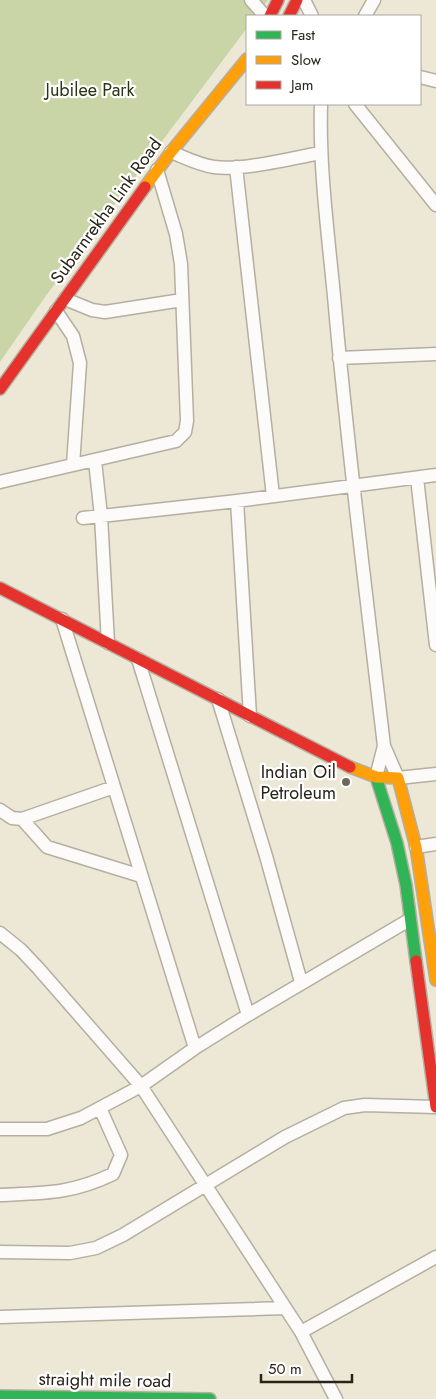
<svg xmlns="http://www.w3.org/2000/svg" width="436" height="1399" viewBox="0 0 436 1399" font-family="Jost,sans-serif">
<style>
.green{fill:#c9d5a7}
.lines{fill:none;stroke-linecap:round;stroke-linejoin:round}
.street-casing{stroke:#b4afa1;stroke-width:15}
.fast-casing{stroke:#b4afa1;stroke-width:14}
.slow-casing{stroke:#b4afa1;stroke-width:14}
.jam-casing{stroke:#b4afa1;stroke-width:14}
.street{stroke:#fcfbf9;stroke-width:12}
.fast{stroke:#30b455;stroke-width:11}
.slow{stroke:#ff9f0a;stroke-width:11}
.jam{stroke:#e5322d;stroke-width:11}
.poi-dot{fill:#6d685a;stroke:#fff;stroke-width:2}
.labels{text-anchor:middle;stroke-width:4.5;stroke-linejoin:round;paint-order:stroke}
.park-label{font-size:18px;fill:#283412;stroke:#fff}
.street-label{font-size:18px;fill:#282418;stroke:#fff}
.poi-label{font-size:18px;fill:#282418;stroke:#fff;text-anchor:end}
</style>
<rect width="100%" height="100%" fill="#ede7d5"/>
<!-- green -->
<path class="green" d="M0,0H268L256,16H247V28L45,297L0,362Z"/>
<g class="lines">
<!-- street casing -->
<g class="street-casing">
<path id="street" d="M251,0L265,16
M304,0L312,16
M365,16L374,0
M420,77L436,81
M321,104C319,172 329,240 335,307C348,454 367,600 384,746L398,778L436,774
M355,104L436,205
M171,152C184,157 199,165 214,167C243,171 291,158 321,153
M236,167L273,496
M65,299L92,310L105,312L182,300
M56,311L73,336L80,363L73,465
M339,358L436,354
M95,461L101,516L108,643
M417,478L436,645
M0,482L176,441L185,432L187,421L181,264L176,234L157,170
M237,501L250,716
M83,518L237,501L436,475
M62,619L195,1048
M138,659L248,1015
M218,699L266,856L301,982
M376,777L384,746
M0,810L12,818L22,819L114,787
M22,819L47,847L141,876
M416,847L436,844
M0,933L21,950L38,968L141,1086L301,1332L336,1399
M0,1129H47L81,1118L141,1086L195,1048L248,1015L409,920
M0,1195C45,1193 71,1194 113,1174L121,1155L100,1108
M0,1252L70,1253L96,1248L123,1235L285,1137L344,1108L365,1105L436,1107
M0,1317L285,1308
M301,1332L436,1257"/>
</g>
<!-- fast casing -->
<g class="fast-casing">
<path id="fast" d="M376,777L397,843L406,885L416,961
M0,1396L210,1399"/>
</g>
<!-- slow casing -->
<g class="slow-casing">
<path id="slow" d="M145,187L171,152L247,59
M350,767L376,777L398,778L416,847L436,980"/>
</g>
<!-- jam casing -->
<g class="jam-casing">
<path id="jam" d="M270,16L278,0
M289,16L297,0
M0,389L145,187
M0,588L350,767
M416,961L436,1107"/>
</g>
<!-- street -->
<use href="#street" class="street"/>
<!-- fast -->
<use href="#fast" class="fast"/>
<!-- slow -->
<use href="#slow" class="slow"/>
<!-- jam -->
<use href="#jam" class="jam"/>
</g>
<!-- markers -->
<circle class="poi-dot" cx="346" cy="782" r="5"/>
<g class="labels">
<!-- park labels -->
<g class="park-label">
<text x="90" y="96">Jubilee Park</text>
</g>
<!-- street labels -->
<g class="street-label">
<text transform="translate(106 211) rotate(-54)" y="6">Subarnrekha Link Road</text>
<text transform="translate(105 1380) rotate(1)" y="6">straight mile road</text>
</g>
<!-- poi labels -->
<g class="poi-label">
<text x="336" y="778">Indian Oil<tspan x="336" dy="21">Petroleum</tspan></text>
</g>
</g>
<!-- legend -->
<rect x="246" y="15" width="175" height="90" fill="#ffffff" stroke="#a9a7a3"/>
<rect x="256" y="31" width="25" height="8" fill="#30b455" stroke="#a9a7a3"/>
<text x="291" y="40" font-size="15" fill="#282418">Fast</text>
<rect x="256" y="56" width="25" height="8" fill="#ff9f0a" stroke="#a9a7a3"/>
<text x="291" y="65" font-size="15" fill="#282418">Slow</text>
<rect x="256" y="81" width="25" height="8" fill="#e5322d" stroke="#a9a7a3"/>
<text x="291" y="90" font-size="15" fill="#282418">Jam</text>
<!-- scale -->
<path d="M261 1374v8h91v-8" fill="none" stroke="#282418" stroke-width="2.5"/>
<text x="268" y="1374" font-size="15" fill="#282418" stroke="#ffffff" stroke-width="4" paint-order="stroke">50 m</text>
</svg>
